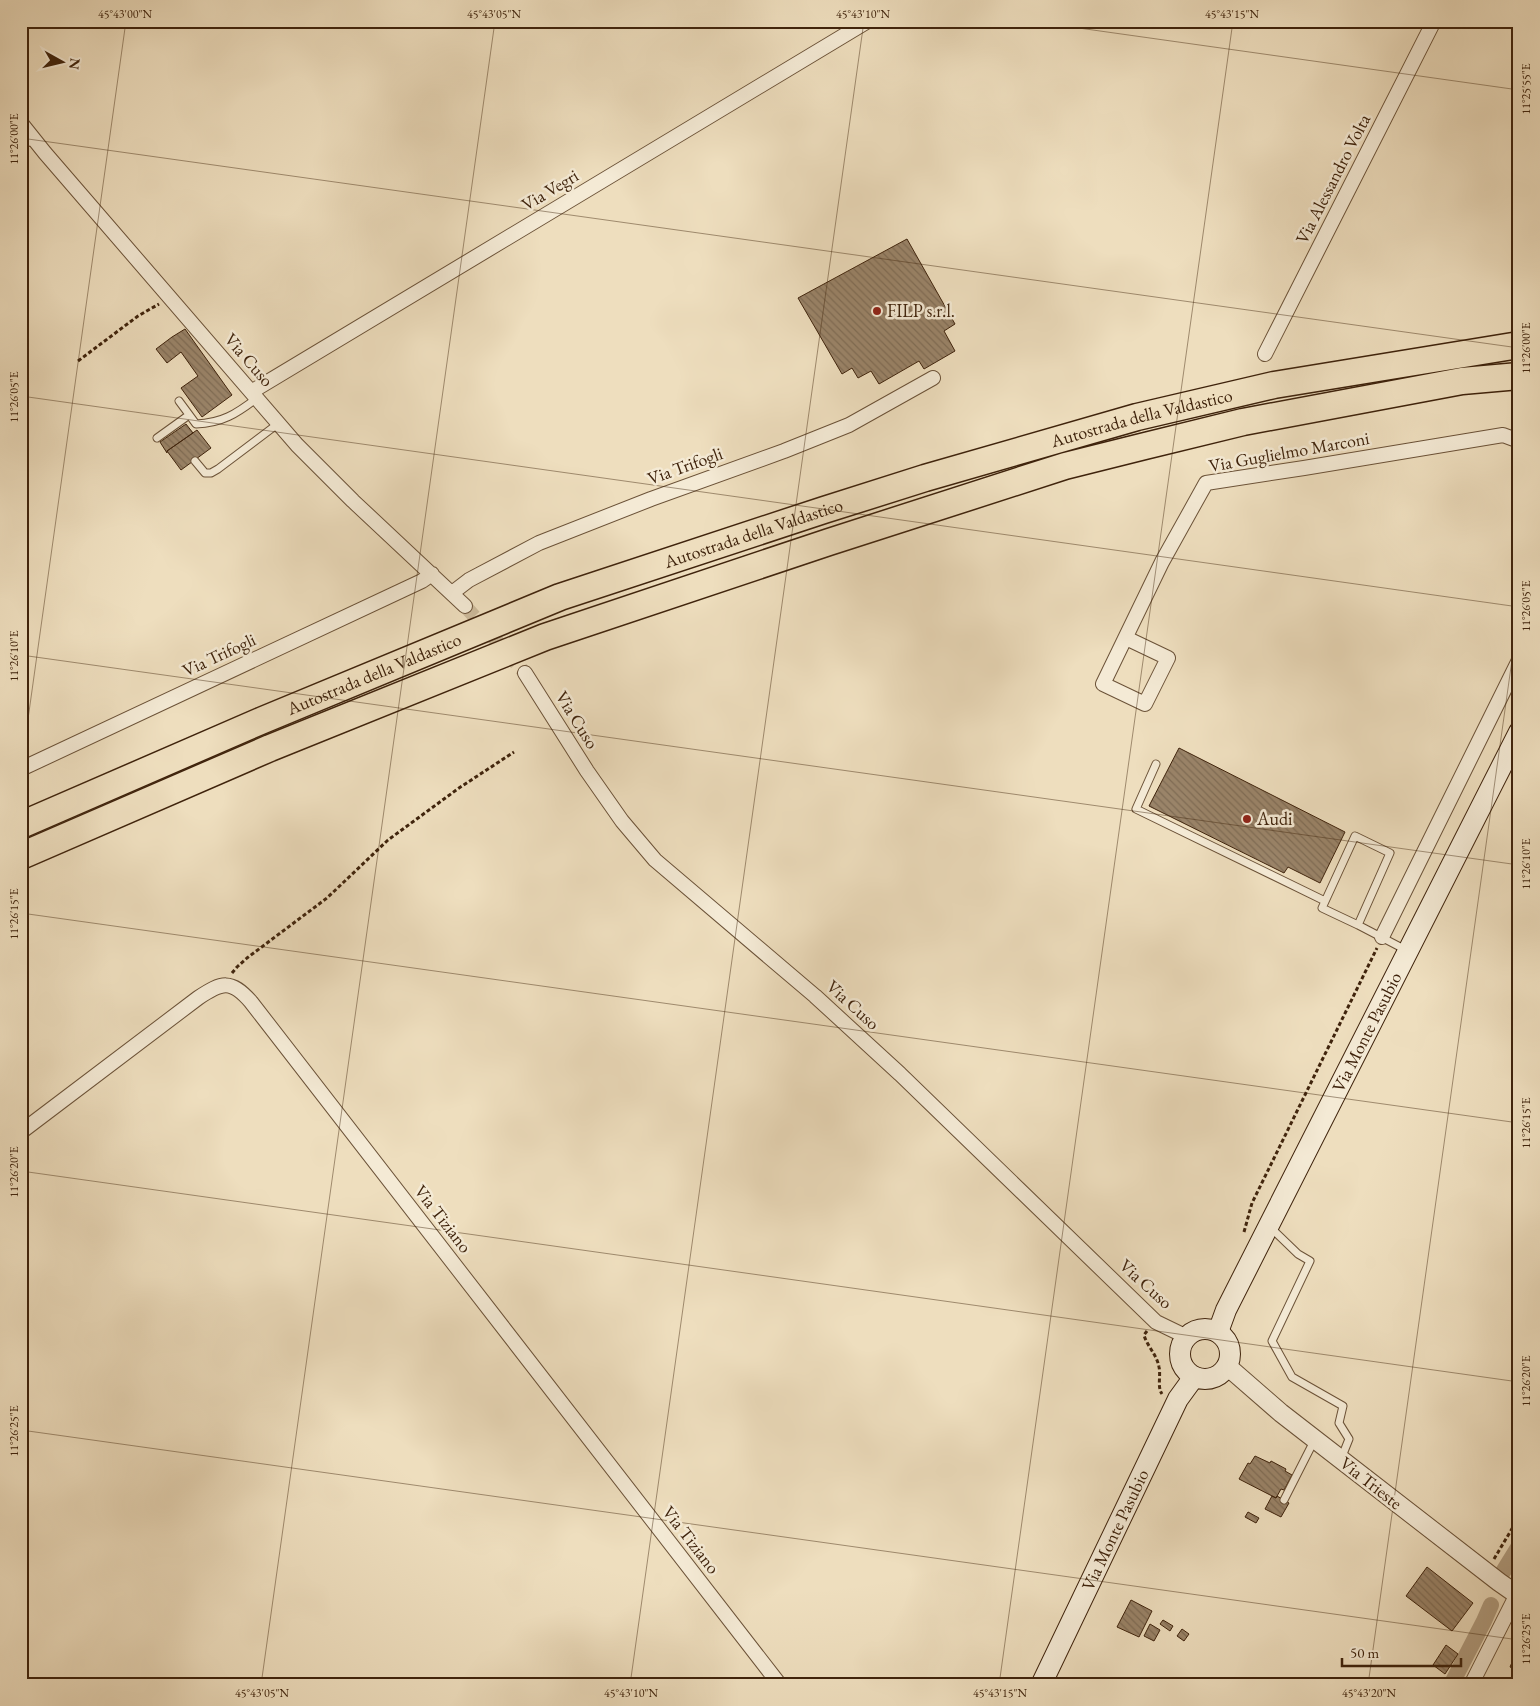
<svg xmlns="http://www.w3.org/2000/svg" width="1540" height="1706" viewBox="0 0 1540 1706" font-family="'EB Garamond',serif">
<style>
.lines{fill:none;stroke-linecap:round;stroke-linejoin:round}
.canal{stroke:#b29e81;stroke-width:16}
.building{fill:url(#building-back-hatch);stroke:#3f230c}
.minor-tunnel{stroke:#cbb99a;stroke-width:14;stroke-dasharray:14 7;stroke-linecap:butt}
.service-casing{stroke:#6b5238;stroke-width:9}
.minor-casing{stroke:#6b5238;stroke-width:16}
.tertiary-casing{stroke:#6b5238;stroke-width:20}
.secondary-casing{stroke:#3f230c;stroke-width:22}
.motorway-casing{stroke:#3f230c;stroke-width:29}
.path{stroke:#3f230c;stroke-width:3;stroke-dasharray:4 2.5;stroke-linecap:butt}
.service{stroke:#f4ead5;stroke-width:7}
.minor{stroke:#f4ead5;stroke-width:14}
.tertiary{stroke:#f4ead5;stroke-width:18}
.secondary{stroke:#f4ead5;stroke-width:20}
.motorway{stroke:#eedebe;stroke-width:26}
.ticks{fill:none;stroke:#3f230c;stroke-width:1;stroke-opacity:0.45}
.poi-dot{fill:#8f2418;stroke:#f4ead5;stroke-width:2}
.labels{text-anchor:middle;stroke-width:5;stroke-linejoin:round;paint-order:stroke}
.street-label{font-size:18px;fill:#3f230c;stroke:#f4ead5}
.poi-label{font-size:18px;fill:#3f230c;stroke:#f4ead5;text-anchor:start}
.neatline{fill:none;stroke:#3f230c;stroke-width:2}
.ticks-label{font-size:12px;text-anchor:middle;fill:#3f230c}
</style>
<defs>
<pattern id="building-back-hatch" width="6" height="6" patternUnits="userSpaceOnUse" patternTransform="scale(1.25)"><rect width="6" height="6" fill="#9a8469"/><path d="M-1 5l2 2M0 0l6 6M5-1l2 2" fill="none" stroke="#7f6c55"/></pattern>
</defs>
<rect width="100%" height="100%" fill="#eedebe"/>
<filter id="stains"><feTurbulence type="fractalNoise" baseFrequency=".004" numOctaves="4"/><feColorMatrix values="0 0 0 0 .2 0 0 0 0 .09 0 0 0 0 .02 0 0 0 .5 -.17"/></filter>
<radialGradient id="worn" r=".72"><stop offset=".6" stop-color="#630" stop-opacity="0"/><stop offset="1" stop-color="#630" stop-opacity=".3"/></radialGradient>
<g class="lines">
<!-- canal -->
<path class="canal" d="M1503,1572L1519,1546
M1451,1685L1484,1621L1491,1605"/>
</g>
<!-- building -->
<path class="building" d="M907,239L955,324L944,331L955,351L924,369L919,361L879,384L871,371L858,378L852,368L842,374L798,298Z
M185,329L232,395L202,417L181,388L198,376L181,352L167,363L156,349L172,337Z
M186,424L193,433L167,451V453L160,442Z
M197,430L211,448L181,470L167,451Z
M1179,748L1345,832L1320,883L1288,867L1284,873L1149,806Z
M1255,1456L1270,1463L1271,1461L1286,1469L1285,1471L1292,1475L1284,1490L1281,1489L1276,1498L1239,1479L1248,1463L1250,1464Z
M1272,1496L1276,1498L1277,1496L1289,1503L1281,1517L1265,1509Z
M1248,1512L1259,1518L1256,1523L1245,1517Z
M1427,1567L1473,1603L1452,1631L1406,1596Z
M1131,1600L1152,1611L1139,1637L1117,1627Z
M1163,1620L1173,1626L1170,1631L1160,1624Z
M1150,1624L1160,1630L1154,1641L1144,1636Z
M1182,1629L1189,1634L1184,1641L1177,1636Z
M1446,1645L1458,1654L1445,1674L1433,1665Z
M1519,1646V1671L1510,1667Z
M641,1678L646,1685H631Z"/>
<g class="lines">
<!-- minor-tunnel -->
<path class="minor-tunnel" d="M465,606L525,673"/>
<!-- service casing -->
<g class="service-casing">
<path id="service" d="M21,145L35,140
M179,401L196,424C222,423 236,414 257,398
M157,438L189,415
M195,461L205,473H211L218,469L279,423
M1156,764L1136,809L1325,901
M1358,925L1322,908L1355,836L1390,853L1358,925L1406,950
M1270,1227L1298,1254L1310,1261L1272,1341L1292,1377L1343,1406L1339,1423L1349,1439L1341,1459
M1284,1500L1315,1439"/>
</g>
<!-- minor casing -->
<g class="minor-casing">
<path id="minor" d="M21,123L45,153L297,445L353,501L465,606
M1265,354L1434,21
M251,392L868,21
M452,593L469,580L539,543L651,499L784,451L849,425L933,378
M1126,638L1168,658L1145,704L1103,684L1162,562L1206,483L1304,468L1503,435L1519,441
M525,673L587,771L622,821L655,860L815,996L900,1074L1156,1322L1187,1337
M21,769L422,581L432,574
M1382,937L1519,660
M21,1132L198,998C222,982 231,979 251,1002L780,1685
M1471,1685L1517,1594"/>
</g>
<!-- tertiary casing -->
<g class="tertiary-casing">
<path id="tertiary" d="M1227,1366L1281,1413L1499,1582L1519,1596"/>
</g>
<!-- secondary casing -->
<g class="secondary-casing">
<g id="secondary">
<circle cx="1205" cy="1354" r="25"/>
<path id="s1" d="M1218,1332L1226,1310L1519,732"/>
<path id="s2" d="M1041,1685L1178,1399L1194,1377"/>
</g>
</g>
<!-- motorway casing -->
<g class="motorway-casing">
<g id="motorway">
<path id="s3" d="M21,825L263,720L560,597L824,510L925,478L1137,417L1274,385L1519,345"/>
<path d="M21,856L270,748L545,637L829,542L1065,466L1145,446L1243,422L1462,381L1519,376"/>
</g>
</g>
<!-- path -->
<path class="path" d="M78,361L138,316L159,304
M232,973L237,967L247,958L327,898L388,840L459,788L514,752
M1244,1232L1252,1203L1377,948
M1147,1331L1144,1335C1147,1346 1157,1355 1159,1367C1161,1376 1157,1387 1162,1394
M1494,1559L1519,1517"/>
<!-- service -->
<use href="#service" class="service"/>
<!-- minor -->
<use href="#minor" class="minor"/>
<!-- tertiary -->
<use href="#tertiary" class="tertiary"/>
<!-- secondary -->
<use href="#secondary" class="secondary"/>
<!-- motorway -->
<use href="#motorway" class="motorway"/>
</g>
<!-- ticks -->
<path class="ticks" d="M1029,21L1519,90M21,138L1519,348M21,396L1519,607M21,655L1519,865M21,769L126,21M21,913L1519,1123M21,1171L1519,1382M21,1430L1519,1640M261,1685L495,21M630,1685L864,21M999,1685L1233,21M1368,1685L1519,610"/>
<!-- markers -->
<g class="poi-dot">
<circle cx="877" cy="311" r="5"/>
<circle cx="1247" cy="819" r="5"/>
</g>
<g class="labels">
<!-- street labels -->
<g class="street-label">
<text transform="translate(1333 179) rotate(-63)" y="6">Via Alessandro Volta</text>
<text transform="translate(550 190) rotate(-31)" y="6">Via Vegri</text>
<text transform="translate(249 360) rotate(49)" y="6">Via Cuso</text>
<text dy="6" stroke="none"><textPath href="#s3" startOffset="1194">Autostrada della Valdastico</textPath></text>
<text transform="translate(1289 452) rotate(-10)" y="6">Via Guglielmo Marconi</text>
<text transform="translate(685 466) rotate(-20)" y="6">Via Trifogli</text>
<text dy="6" stroke="none"><textPath href="#s3" startOffset="789">Autostrada della Valdastico</textPath></text>
<text transform="translate(219 655) rotate(-25)" y="6">Via Trifogli</text>
<text dy="6" stroke="none"><textPath href="#s3" startOffset="384">Autostrada della Valdastico</textPath></text>
<text transform="translate(577 720) rotate(58)" y="6">Via Cuso</text>
<text transform="translate(853 1005) rotate(42)" y="6">Via Cuso</text>
<text dy="6" stroke="none"><textPath href="#s1" startOffset="335">Via Monte Pasubio</textPath></text>
<text transform="translate(443 1219) rotate(52)" y="6">Via Tiziano</text>
<text transform="translate(1146 1284) rotate(42)" y="6">Via Cuso</text>
<text transform="translate(1371 1483) rotate(38)" y="6">Via Trieste</text>
<text dy="6" stroke="none"><textPath href="#s2" startOffset="172">Via Monte Pasubio</textPath></text>
<text transform="translate(691 1540) rotate(52)" y="6">Via Tiziano</text>
</g>
<!-- poi labels -->
<g class="poi-label">
<text x="887" y="317">FILP s.r.l.</text>
<text x="1257" y="825">Audi</text>
</g>
</g>
<!-- margin -->
<rect width="1540" height="1706" fill="none" stroke="#eedebe" stroke-width="55"/>
<!-- north arrow -->
<g transform="translate(62 62) rotate(98)" stroke="#f4ead5" stroke-width="4" paint-order="stroke">
<path d="M0-4L9 19L0 12L-9 19Z" fill="#3f230c"/>
<text y="-8" font-size="14" font-weight="bold" text-anchor="middle" fill="#3f230c">N</text>
</g>
<!-- scale -->
<path d="M1342 1658v8h119v-8" fill="none" stroke="#3f230c" stroke-width="2.5"/>
<text x="1350" y="1658" font-size="15" fill="#3f230c" stroke="#f4ead5" stroke-width="4" paint-order="stroke">50 m</text>
<rect x="28" y="28" width="1484" height="1650" class="neatline"/>
<g class="ticks-label">
<text x="125" y="18">45°43'00"N</text>
<text x="494" y="18">45°43'05"N</text>
<text x="863" y="18">45°43'10"N</text>
<text x="1232" y="18">45°43'15"N</text>
<text transform="translate(1526 89) rotate(-90)" y="4">11°25'55"E</text>
<text transform="translate(14 139) rotate(-90)" y="4">11°26'00"E</text>
<text transform="translate(1526 348) rotate(-90)" y="4">11°26'00"E</text>
<text transform="translate(14 397) rotate(-90)" y="4">11°26'05"E</text>
<text transform="translate(1526 606) rotate(-90)" y="4">11°26'05"E</text>
<text transform="translate(14 656) rotate(-90)" y="4">11°26'10"E</text>
<text transform="translate(1526 864) rotate(-90)" y="4">11°26'10"E</text>
<text transform="translate(14 914) rotate(-90)" y="4">11°26'15"E</text>
<text transform="translate(1526 1123) rotate(-90)" y="4">11°26'15"E</text>
<text transform="translate(14 1172) rotate(-90)" y="4">11°26'20"E</text>
<text transform="translate(1526 1381) rotate(-90)" y="4">11°26'20"E</text>
<text transform="translate(14 1431) rotate(-90)" y="4">11°26'25"E</text>
<text transform="translate(1526 1639) rotate(-90)" y="4">11°26'25"E</text>
<text x="262" y="1697">45°43'05"N</text>
<text x="631" y="1697">45°43'10"N</text>
<text x="1000" y="1697">45°43'15"N</text>
<text x="1369" y="1697">45°43'20"N</text>
</g>
<rect width="100%" height="100%" filter="url(#stains)"/>
<rect width="100%" height="100%" fill="url(#worn)"/>
</svg>
